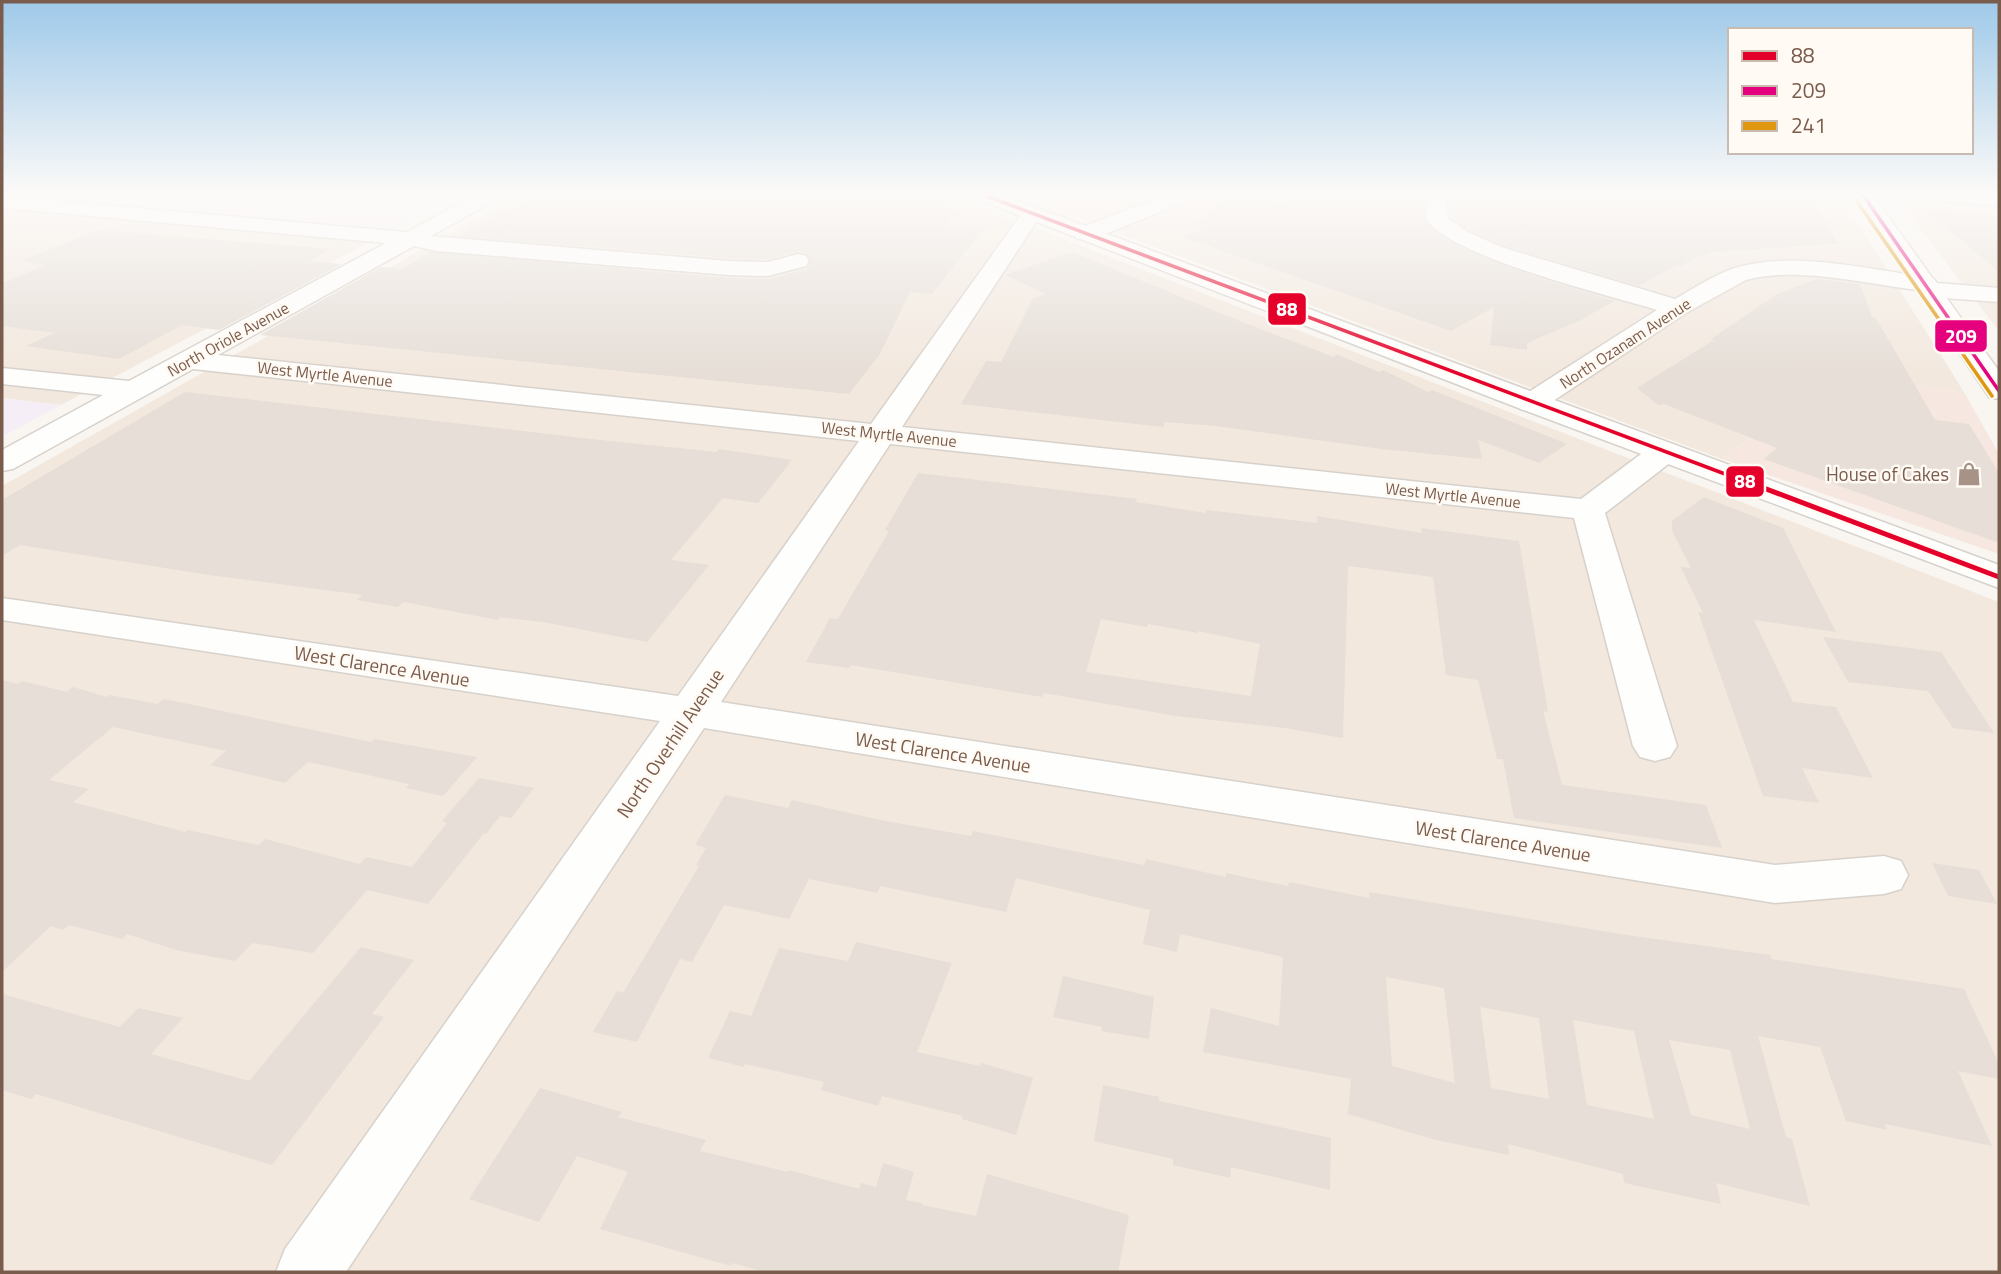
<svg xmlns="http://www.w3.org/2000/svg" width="2001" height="1274" viewBox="0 0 2001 1274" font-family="'Titillium Web',sans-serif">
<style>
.residential{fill:#f2e8de}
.commercial{fill:#f6e8e1}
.education{fill:#f6eef6}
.building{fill:#e6ded7;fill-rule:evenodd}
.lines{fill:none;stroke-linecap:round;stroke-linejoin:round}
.minor-casing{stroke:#d7d1cb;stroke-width:3}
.tertiary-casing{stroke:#d7d1cb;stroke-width:3}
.minor{fill:#fefefd;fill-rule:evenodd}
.tertiary{fill:#fefefd;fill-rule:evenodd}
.bus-1-far1-casing{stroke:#fffaf3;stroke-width:7}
.bus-1-casing{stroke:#fffaf3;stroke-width:10}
.bus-2-casing{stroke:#fffaf3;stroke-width:7}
.bus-3-casing{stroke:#fffaf3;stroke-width:7}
.bus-1-far1{stroke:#e4002b;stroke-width:3.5}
.bus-1{stroke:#e4002b;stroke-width:5}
.bus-2{stroke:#e5007d;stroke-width:3.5}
.bus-3{stroke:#de970f;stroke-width:3.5}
.labels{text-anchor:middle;stroke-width:5;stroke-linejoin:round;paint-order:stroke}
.far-street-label{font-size:16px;fill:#7a5c4d;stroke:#fffaf3}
.poi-label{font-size:19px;fill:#7a5c4d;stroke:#fffaf3;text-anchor:end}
.street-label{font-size:19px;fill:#7a5c4d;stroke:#fffaf3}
.line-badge{stroke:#fffaf3;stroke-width:2.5}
.badge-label{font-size:19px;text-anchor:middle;font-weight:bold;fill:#fff}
</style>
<rect width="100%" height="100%" fill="#f9f5f0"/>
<!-- residential -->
<path class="residential" d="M518,195H950L1999,602V1272H2V486Z
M1016,195H1840L1964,392L1808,371L1798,400L1722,459Z
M1894,195H1999V331Z
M2,196L392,230L61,405L2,398Z"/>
<!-- commercial -->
<path class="commercial" d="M1808,370L1964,392L1999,454V554L1722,459L1798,400Z"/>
<!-- education -->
<path class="education" d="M2,195H460L392,230Z
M2,398L61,405L2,437Z"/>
<!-- building -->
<path class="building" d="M538,195H903L942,203L936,206L963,211L944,225L984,228L932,294L910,292L880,354L849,394L260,335L381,267L402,269L430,252L729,278L769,279L807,269L811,262L808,255L799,251L768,259L729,258L458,236L502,209L510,210Z
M1239,195L1283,203L1285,195H1365L1424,200L1425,222L1441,236L1466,250L1533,276L1614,301L1579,321L1527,343V350L1490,345L1494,307L1451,331L1183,237L1205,228L1193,223L1227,200Z
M1449,195H1810L1839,244L1713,252L1693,258L1682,266L1677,265L1639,286L1502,245L1467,229L1451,217Z
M1925,210L1999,215V272Z
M98,230L330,249L309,261L342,264L219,330L182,325L119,359L26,346L54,333L2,326V283L46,265L20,261Z
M1072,252L1240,321L1334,357L1336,354L1379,372L1383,370L1428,392L1432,390L1567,444L1539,463L1478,440L1482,459L1382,449L1216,426L1165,422L1163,427L961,404L986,361L1001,362L1033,298L1046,294L1005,275Z
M1817,279L1860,284L1872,317L1876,318L1935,420L1969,424L1999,473V543L1764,459L1777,448L1664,404L1658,405L1637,388L1714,340L1711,339L1777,294Z
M185,392L600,440L717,452L719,449L792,460L758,503L723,498L671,560L709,565L647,642L543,622L500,617L498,620L404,602L398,607L357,600L363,595L209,575L20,545L2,556V500Z
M918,473L1137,499L1136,502L1206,513V510L1317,523V516L1422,533L1421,528L1519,541L1548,712L1543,711L1562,785L1706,805L1722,848L1514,818L1503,759H1497L1478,680L1446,675L1433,577L1348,566L1343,738L1285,728L1176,716L1044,693L1042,697L851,665L849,668L806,662L830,618L838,619L889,531L885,530ZM1101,619L1147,627L1148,624L1198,633V631L1260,644L1251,696L1086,672Z
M1704,497L1783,528L1836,632L1754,620L1793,702L1836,707L1873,778L1802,768L1819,803L1763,796L1698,612L1703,613L1681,567L1691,568L1672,531V521Z
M1823,637L1941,652L1994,733L1953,728L1928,691L1848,682Z
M2,680L18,684L22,681L67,692L73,687L107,697L110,695L157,704L164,699L371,742L374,739L477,757L443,796L406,788L409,784L308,762L285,783L210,765L226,751L113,727L49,780L89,789L73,802L185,832L187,830L259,845L265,839L360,864L366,857L412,867L447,823L442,821L479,778L534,788L511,818L500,816L486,834L484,833L428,904L367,890L313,953L252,943L235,961L176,950L127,934L122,939L69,925L63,930L51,926L2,972Z
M725,795L788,808L792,800L885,821L971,836L973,831L1144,865L1146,859L1226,877V873L1288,886L1289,882L1369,898V892L1620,934L1770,955L1771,959L1964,989L1999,1064V1079L1958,1071L1992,1146L1885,1124L1887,1130L1846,1121L1820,1047L1758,1036L1786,1137L1792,1139L1810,1206L1716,1183L1721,1204L1624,1183L1623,1174L1508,1144L1509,1155L1436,1140L1348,1114L1351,1079L1203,1052L1211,1008L1279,1026L1283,957L1180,934L1177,952L1143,944L1150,910L1016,878L1006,912L880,886L877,893L809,879L789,919L724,905L692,962L680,959L637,1042L593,1032L617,991L623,993L699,866L696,865L706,848L695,845ZM1386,977L1444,988L1455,1083L1392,1066ZM1480,1007L1539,1018L1549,1099L1491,1088ZM1573,1020L1634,1031L1654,1119L1587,1105ZM1669,1040L1730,1050L1750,1129L1691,1115Z
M1932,863L1979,870L1997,904L1948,896Z
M856,942L952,963L917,1052L980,1066L981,1063L1033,1078L1016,1135L962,1119L963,1116L882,1096L878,1106L821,1090L824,1082L745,1064L744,1067L708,1058L730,1011L751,1016L779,948L848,961Z
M361,947L414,960L372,1014L384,1017L272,1165L36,1094L31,1099L2,1090V994L120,1027L138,1008L183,1018L151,1054L249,1081Z
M1063,976L1154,997L1149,1039L1101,1031L1102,1027L1053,1017Z
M1103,1085L1159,1097V1101L1331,1138L1330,1190L1231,1167L1230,1178L1173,1165V1159L1094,1141Z
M540,1088L622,1112L618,1117L706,1140L700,1151L788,1172L789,1170L859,1189L861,1183L876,1187L883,1163L914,1172L906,1200L922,1203V1205L976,1216L987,1174L1129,1215L1118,1272H766L732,1263L731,1266L600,1229L628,1172L577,1156L539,1222L469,1199Z"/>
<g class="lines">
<!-- minor casing -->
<g class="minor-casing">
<path id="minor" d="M476,195H501L498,199L431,236L729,261L768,262L798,254L806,256L809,261L806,266L768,276L729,275L436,251L414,246L218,355L871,424L1025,209H1039L1042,213L902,427L1581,499L1653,445L1664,443L1675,445L1679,452L1675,459L1605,513L1677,746L1670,757L1655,761L1640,757L1633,746L1574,518L890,444L721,702L1775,865L1884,856L1901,861L1908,875L1901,889L1884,894L1775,903L704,728L346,1272H276L285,1249L660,721L2,620V598L678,696L859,441L193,369L13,469L2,471V450L103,395L2,384V368L129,381L386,243L2,208V196L407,232Z
M1167,195H1195L1192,199L1093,239H1077L1074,234L1077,229Z
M1426,195H1446L1448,218L1466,231L1501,247L1675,299C1693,289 1712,276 1732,269C1790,250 1866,269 1926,277L1934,279L1937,283L1999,288V302L1930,297L1921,295L1918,290C1866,284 1797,266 1746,280L1686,313L1541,409L1531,412L1521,409L1517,403L1521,397L1657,310C1608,295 1454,258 1427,220Z
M1920,195H1999V205L1930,201L1923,199Z"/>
</g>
<!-- tertiary casing -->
<g class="tertiary-casing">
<path id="tertiary" d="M974,195H1002L1999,565V588L1521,409L977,199Z
M1853,195H1873L1999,371V399L1989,397Z"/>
</g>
<!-- minor -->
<use href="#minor" class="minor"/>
<!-- tertiary -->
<use href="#tertiary" class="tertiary"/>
<!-- bus-1-far1 casing -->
<g class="bus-1-far1-casing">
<path id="bus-1-far1" d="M984,195L1757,486"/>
</g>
<!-- bus-1 casing -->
<g class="bus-1-casing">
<path id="bus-1" d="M1753,484L1999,577"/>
</g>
<!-- bus-2 casing -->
<g class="bus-2-casing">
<path id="bus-2" d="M1863,195L1999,391"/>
</g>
<!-- bus-3 casing -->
<g class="bus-3-casing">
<path id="bus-3" d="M1856,200L1992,396"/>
</g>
<!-- bus-1-far1 -->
<use href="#bus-1-far1" class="bus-1-far1"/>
<!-- bus-1 -->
<use href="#bus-1" class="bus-1"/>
<!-- bus-2 -->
<use href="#bus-2" class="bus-2"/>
<!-- bus-3 -->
<use href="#bus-3" class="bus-3"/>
</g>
<!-- sky -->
<linearGradient id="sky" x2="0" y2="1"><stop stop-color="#9ec9e9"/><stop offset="0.52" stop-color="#fcfaf8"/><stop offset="1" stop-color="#fcfaf8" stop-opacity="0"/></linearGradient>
<rect width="2001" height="373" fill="url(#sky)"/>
<!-- icons -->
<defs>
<g id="shop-bare" transform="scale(1.89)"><path d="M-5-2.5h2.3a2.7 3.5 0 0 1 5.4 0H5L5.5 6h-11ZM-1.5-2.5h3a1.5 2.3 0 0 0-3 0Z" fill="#a69286" stroke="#fffaf3" stroke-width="2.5" paint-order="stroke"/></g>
</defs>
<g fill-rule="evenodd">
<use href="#shop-bare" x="1969" y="474"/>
</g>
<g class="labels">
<!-- far-street labels -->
<g class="far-street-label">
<text transform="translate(228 339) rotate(-29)" y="6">North Oriole Avenue</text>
<text transform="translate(1625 343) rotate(-33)" y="6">North Ozanam Avenue</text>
<text transform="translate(325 374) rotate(6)" y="6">West Myrtle Avenue</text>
<text transform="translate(889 434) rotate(6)" y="6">West Myrtle Avenue</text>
<text transform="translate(1453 495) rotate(6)" y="6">West Myrtle Avenue</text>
</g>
<!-- poi labels -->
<g class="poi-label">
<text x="1949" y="481">House of Cakes</text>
</g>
<!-- street labels -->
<g class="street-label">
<text transform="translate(382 666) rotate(9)" y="7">West Clarence Avenue</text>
<text transform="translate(670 743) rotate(-56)" y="7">North Overhill Avenue</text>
<text transform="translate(943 752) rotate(9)" y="7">West Clarence Avenue</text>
<text transform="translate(1503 841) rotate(9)" y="7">West Clarence Avenue</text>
</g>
</g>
<g class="line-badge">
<rect x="1267" y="292" width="40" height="34" rx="7" fill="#e4002b"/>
<rect x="1934" y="319" width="54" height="34" rx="7" fill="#e5007d"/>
<rect x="1725" y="465" width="40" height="33" rx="7" fill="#e4002b"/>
</g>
<g class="badge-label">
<text x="1287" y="316">88</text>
<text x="1961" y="343">209</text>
<text x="1745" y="488">88</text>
</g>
<!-- border -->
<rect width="2001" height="1274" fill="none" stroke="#7a5c4d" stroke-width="7"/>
<!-- legend -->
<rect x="1728" y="28" width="245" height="126" fill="#fffaf3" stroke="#cabbb1" stroke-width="2"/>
<rect x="1742" y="51" width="35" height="10" fill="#e4002b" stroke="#cabbb1" stroke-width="2"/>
<text x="1791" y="63" font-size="21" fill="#7a5c4d">88</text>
<rect x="1742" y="86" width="35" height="10" fill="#e5007d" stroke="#cabbb1" stroke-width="2"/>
<text x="1791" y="98" font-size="21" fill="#7a5c4d">209</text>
<rect x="1742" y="121" width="35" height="10" fill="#de970f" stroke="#cabbb1" stroke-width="2"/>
<text x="1791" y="133" font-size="21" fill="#7a5c4d">241</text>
</svg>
